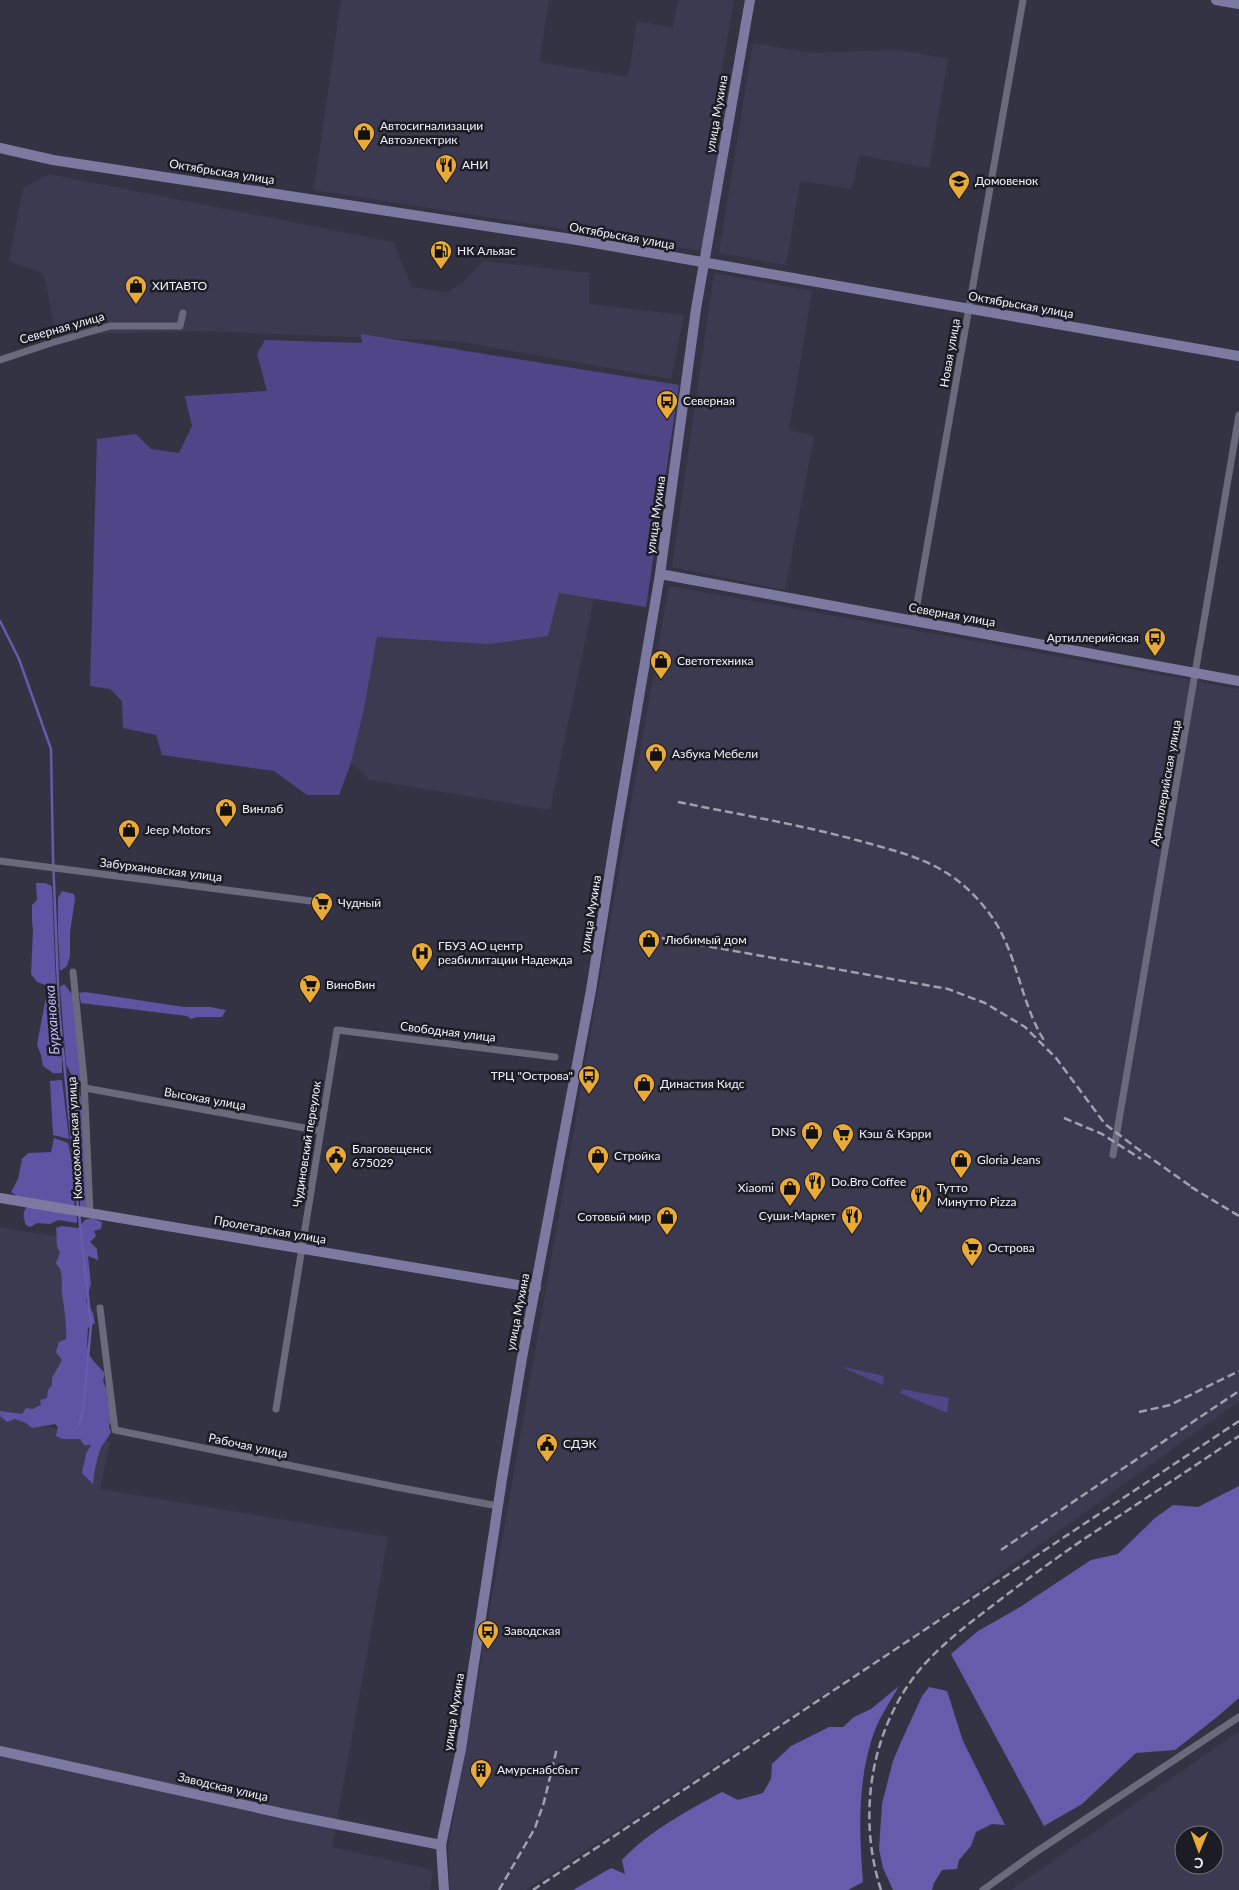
<svg xmlns="http://www.w3.org/2000/svg" width="1239" height="1890" viewBox="0 0 1239 1890" font-family="Lato,sans-serif">
<style>
.built{fill:#3c3a51;fill-rule:evenodd}
.green{fill:#4f4587}
.forest{fill:#5f53a3}
.water{fill:#675bac}
.lines{fill:none;stroke-linecap:round;stroke-linejoin:round}
.stream{stroke:#675bac;stroke-width:2.5}
.street{stroke:#6b6a7d;stroke-width:7}
.secondary{stroke:#7d7aa1;stroke-width:10}
.rail{stroke:#a1a1ae;stroke-width:2.5;stroke-dasharray:8 4;stroke-linecap:butt}
.labels{text-anchor:middle;stroke-width:5;stroke-linejoin:round;paint-order:stroke}
.street-label{font-size:12px;fill:#f1f1fc;stroke:#1c1c24}
.poi-label{font-size:12px;fill:#f1f1fc;stroke:#1c1c24;text-anchor:start}
.water-label{font-size:14px;font-style:italic;fill:#bfb9fb;stroke:#1c1c24}
</style>
<rect width="100%" height="100%" fill="#343344"/>
<!-- built -->
<path class="built" d="M341,0H549L539,62L628,77L637,21L673,28L678,0H734L718,92L728,94L702,251L314,190Z
M753,43L810,53L901,50L948,59L929,168L859,155L852,189L800,181L786,265L719,253Z
M49,174L393,242L412,287L446,293L462,283L483,261L589,273V304L684,315L671,379L456,341L206,331L56,335L44,274L9,261L23,188Z
M714,273L812,291L789,430L814,436L785,590L672,567Z
M669,586L1239,689V1401L932,1623L526,1890H450L448,1849Z
M559,593L594,598L550,810L370,780L351,763L364,709L377,637Z
M0,1227L65,1238L78,1333L46,1426L110,1442L100,1489L388,1537L332,1847L433,1870L430,1890H0Z
M1239,1731V1890H1011ZM1184,1835H1214V1865H1184Z"/>
<!-- green -->
<path class="green" d="M361,334L679,385L646,607L559,593L548,636L489,644L377,637L364,709L351,763L339,795H307L274,771L162,755L156,735L123,728L122,701L110,689L90,686L97,439L136,434L151,449L179,453L192,426L185,396L267,391L257,354L265,340L362,343Z
M844,1367L884,1376L883,1385L844,1368Z
M902,1389L949,1398L947,1413L900,1393Z"/>
<!-- forest -->
<path class="forest" d="M36,883H45L52,886L57,1012L62,1060V1073H53L43,1066L41,1055L37,1045L48,986L37,982L31,974L33,930L32,921V905L37,900Z
M62,891L74,894L75,899L70,932V956L67,966L60,971L58,934V898Z
M64,984L77,1000L84,1079L80,1085L71,1074L66,1064L60,987Z
M85,992L184,1007H210L226,1010L222,1017H197L191,1019L187,1016L81,1003L79,993Z
M62,1080L69,1139L53,1135L50,1081Z
M75,1082L84,1105L87,1210L80,1209V1198L77,1185L69,1084Z
M54,1138L68,1143C72,1162 78,1186 74,1206L18,1197L11,1192L18,1179L22,1159L28,1153L51,1152Z
M28,1205L72,1214L77,1217V1223L58,1220L50,1224L37,1223L30,1227L26,1225C23,1217 22,1212 28,1205Z
M92,1218L102,1222L101,1229L94,1231L96,1236L90,1242L97,1249L98,1260L88,1256L91,1284L86,1301L93,1313L95,1323L88,1328C86,1354 87,1355 105,1373L103,1381L107,1390V1397L110,1404L111,1420L109,1427L111,1432C108,1439 102,1444 100,1450C96,1461 94,1473 93,1484L82,1473L86,1454L91,1445H84L80,1439H62L56,1436L58,1427L55,1424L32,1428L26,1423L15,1419L7,1422L0,1416V1411L22,1414L26,1408L33,1409L41,1405L40,1400L47,1398L48,1390L52,1385V1378L62,1360L56,1352L59,1342L66,1339C67,1323 64,1308 62,1293C61,1285 63,1276 60,1269C59,1267 57,1265 56,1263L60,1253C54,1241 58,1240 56,1228L62,1226L78,1228L85,1220Z"/>
<!-- water -->
<path class="water" d="M1239,1486V1698L1217,1717L1175,1750L1136,1753L1082,1804L1044,1826L951,1654L978,1631L1020,1607L1091,1560L1118,1554L1155,1518L1173,1505L1198,1507Z
M899,1686C891,1700 881,1715 875,1730C857,1777 859,1833 863,1882L848,1890H573L611,1868L625,1874L622,1860C649,1831 687,1811 722,1792L738,1800L763,1793L771,1779L772,1764L791,1746L829,1727H843L854,1717L871,1709Z
M929,1687L947,1691L963,1741L1005,1825L992,1824L976,1832L971,1846L959,1860L957,1869L942,1870L934,1883L932,1890H893L883,1868L879,1849L882,1804L893,1761L901,1742L922,1696Z"/>
<g class="lines">
<!-- stream -->
<path class="stream" d="M0,621L19,659L51,749L53,857L59,1010L78,1208
M79,1425L83,1411L91,1325L79,1214"/>
<!-- street -->
<path class="street" d="M0,360L51,343L110,326H180L183,313
M914,621L1023,0
M0,861L319,902
M73,972L84,1080L90,1213
M85,1088L321,1131
M1113,1155L1239,415
M100,1308L115,1430L396,1487L498,1506
M276,1409L337,1030L555,1057
M983,1890L1036,1852L1239,1717"/>
<!-- secondary -->
<path class="secondary" d="M1216,0L1239,4
M0,148L53,160L571,239L1239,356
M660,574L1239,681
M0,1198L536,1288
M0,1751L290,1815L441,1845
M444,1890L441,1845L461,1749L502,1479L522,1358L591,990L617,827L660,574L696,309L750,0"/>
<!-- rail -->
<path class="rail" d="M678,802C742,815 808,826 871,844C896,851 923,858 945,872C965,884 981,901 994,920C1018,957 1021,1004 1045,1042
M650,936L948,989L985,1003L1025,1027L1056,1058L1105,1124L1138,1149L1196,1190
M1064,1118L1102,1134L1141,1159
M1191,1187L1239,1216
M1139,1412L1170,1405L1239,1371
M1001,1550L1239,1391
M499,1890L535,1828L544,1802L557,1748
M533,1890L1239,1421
M881,1890C857,1816 870,1729 921,1668C942,1644 967,1625 992,1606C1022,1583 1053,1560 1084,1539C1136,1505 1187,1471 1239,1436"/>
</g>
<!-- icons -->
<defs>
<g id="shop-pin" transform="scale(1.125)"><path d="M0 17L-7.5 6A9.5 9.5 0 1 1 7.5 6Z" fill="#e9aa38" stroke="#1c1c24"/><path d="M-5-2.5h2.3a2.7 3.5 0 0 1 5.4 0H5L5.5 6h-11ZM-1.5-2.5h3a1.5 2.3 0 0 0-3 0Z" fill="#111"/></g>
<g id="restaurant-pin" transform="scale(1.125)"><path d="M0 17L-7.5 6A9.5 9.5 0 1 1 7.5 6Z" fill="#e9aa38" stroke="#1c1c24"/><path d="M-5-6h1v4h1v-4h1v4h1v-4h1v5L-1.5 .5V6h-2V.5L-5-1ZM5-6V6H3V1.5H1.5Q1.5-4 5-6Z" fill="#111"/></g>
<g id="school-pin" transform="scale(1.125)"><path d="M0 17L-7.5 6A9.5 9.5 0 1 1 7.5 6Z" fill="#e9aa38" stroke="#1c1c24"/><path d="M0-5L7-2L0 1L-7-2ZM-4 1L0 2.5L4 1V4Q0 6-4 4Z" fill="#111"/></g>
<g id="fuel-pin" transform="scale(1.125)"><path d="M0 17L-7.5 6A9.5 9.5 0 1 1 7.5 6Z" fill="#e9aa38" stroke="#1c1c24"/><path d="M-5.5-6h7V0h2V4h1.3V-2.5L3-4.5l.8-.8L6-3V5H2.5V1h-1V6h-7ZM-4.2-4.7v3.2H.2V-4.7Z" fill="#111"/></g>
<g id="bus-pin" transform="scale(1.125)"><path d="M0 17L-7.5 6A9.5 9.5 0 1 1 7.5 6Z" fill="#e9aa38" stroke="#1c1c24"/><path d="M-5-6H5V4H4V6H2V4H-2V6H-4V4H-5ZM-3.5-4V0h7V-4ZM-3.5 1.2v1.5H-2V1.2ZM2 1.2v1.5H3.5V1.2Z" fill="#111"/></g>
<g id="supermarket-pin" transform="scale(1.125)"><path d="M0 17L-7.5 6A9.5 9.5 0 1 1 7.5 6Z" fill="#e9aa38" stroke="#1c1c24"/><path d="M-6-5.5h2.5l.6 2H6L4.5 2H-2.5L-4.4-4H-6ZM-1.5 3.2a1.3 1.3 0 1 0 .1 0ZM3 3.2a1.3 1.3 0 1 0 .1 0Z" fill="#111"/></g>
<g id="hospital-pin" transform="scale(1.125)"><path d="M0 17L-7.5 6A9.5 9.5 0 1 1 7.5 6Z" fill="#e9aa38" stroke="#1c1c24"/><path d="M-5-5h3v3.5h4V-5h3V5h-3V1.5h-4V5h-3Z" fill="#111"/></g>
<g id="civic-pin" transform="scale(1.125)"><path d="M0 17L-7.5 6A9.5 9.5 0 1 1 7.5 6Z" fill="#e9aa38" stroke="#1c1c24"/><path d="M-.6-6.5H3V-4.5H.6V-3L4-1V1h2V6H-6V1h2V-1L-.6-3ZM-1.2 2.5V6h2.4V2.5Z" fill="#111"/></g>
<g id="building-pin" transform="scale(1.125)"><path d="M0 17L-7.5 6A9.5 9.5 0 1 1 7.5 6Z" fill="#e9aa38" stroke="#1c1c24"/><path d="M-4-6H4V6H1V3H-1V6H-4ZM-2.5-4.3h1.7v1.8h-1.7ZM.8-4.3h1.7v1.8H.8ZM-2.5-1h1.7V.8h-1.7ZM.8-1h1.7V.8H.8Z" fill="#111"/></g>
</defs>
<g fill-rule="evenodd">
<use href="#shop-pin" x="364" y="133"/>
<use href="#restaurant-pin" x="446" y="165"/>
<use href="#school-pin" x="959" y="181"/>
<use href="#fuel-pin" x="441" y="251"/>
<use href="#shop-pin" x="136" y="286"/>
<use href="#bus-pin" x="667" y="401"/>
<use href="#bus-pin" x="1155" y="638"/>
<use href="#shop-pin" x="661" y="661"/>
<use href="#shop-pin" x="656" y="754"/>
<use href="#shop-pin" x="226" y="809"/>
<use href="#shop-pin" x="129" y="830"/>
<use href="#supermarket-pin" x="322" y="903"/>
<use href="#shop-pin" x="649" y="940"/>
<use href="#hospital-pin" x="422" y="953"/>
<use href="#supermarket-pin" x="310" y="985"/>
<use href="#bus-pin" x="589" y="1076"/>
<use href="#shop-pin" x="644" y="1084"/>
<use href="#shop-pin" x="812" y="1132"/>
<use href="#supermarket-pin" x="843" y="1134"/>
<use href="#civic-pin" x="336" y="1156"/>
<use href="#shop-pin" x="598" y="1156"/>
<use href="#shop-pin" x="961" y="1160"/>
<use href="#restaurant-pin" x="815" y="1182"/>
<use href="#shop-pin" x="790" y="1188"/>
<use href="#restaurant-pin" x="921" y="1195"/>
<use href="#restaurant-pin" x="852" y="1216"/>
<use href="#shop-pin" x="667" y="1217"/>
<use href="#supermarket-pin" x="972" y="1248"/>
<use href="#civic-pin" x="547" y="1444"/>
<use href="#bus-pin" x="488" y="1631"/>
<use href="#building-pin" x="481" y="1770"/>
</g>
<g class="labels">
<!-- street labels -->
<g class="street-label">
<text transform="translate(717 114) rotate(-80)" y="4">улица Мухина</text>
<text transform="translate(222 172) rotate(9)" y="4">Октябрьская улица</text>
<text transform="translate(622 236) rotate(10)" y="4">Октябрьская улица</text>
<text transform="translate(1021 305) rotate(10)" y="4">Октябрьская улица</text>
<text transform="translate(62 328) rotate(-16)" y="4">Северная улица</text>
<text transform="translate(950 353) rotate(-80)" y="4">Новая улица</text>
<text transform="translate(656 515) rotate(-82)" y="4">улица Мухина</text>
<text transform="translate(952 615) rotate(10)" y="4">Северная улица</text>
<text transform="translate(1166 783) rotate(-80)" y="4">Артиллерийская улица</text>
<text transform="translate(161 870) rotate(7)" y="4">Забурхановская улица</text>
<text transform="translate(591 914) rotate(-81)" y="4">улица Мухина</text>
<text transform="translate(448 1032) rotate(7)" y="4">Свободная улица</text>
<text transform="translate(205 1099) rotate(10)" y="4">Высокая улица</text>
<text transform="translate(75 1138) rotate(-93)" y="4">Комсомольская улица</text>
<text transform="translate(307 1144) rotate(-81)" y="4">Чудиновский переулок</text>
<text transform="translate(270 1230) rotate(10)" y="4">Пролетарская улица</text>
<text transform="translate(518 1312) rotate(-79)" y="4">улица Мухина</text>
<text transform="translate(248 1446) rotate(12)" y="4">Рабочая улица</text>
<text transform="translate(454 1712) rotate(-81)" y="4">улица Мухина</text>
<text transform="translate(223 1787) rotate(13)" y="4">Заводская улица</text>
</g>
<!-- poi labels -->
<g class="poi-label">
<text x="380" y="130">Автосигнализации<tspan x="380" dy="14">Автоэлектрик</tspan></text>
<text x="462" y="169">АНИ</text>
<text x="975" y="185">Домовенок</text>
<text x="457" y="255">НК Альяас</text>
<text x="152" y="290">ХИТАВТО</text>
<text x="683" y="405">Северная</text>
<text x="1139" y="642" text-anchor="end">Артиллерийская</text>
<text x="677" y="665">Светотехника</text>
<text x="672" y="758">Азбука Мебели</text>
<text x="242" y="813">Винлаб</text>
<text x="145" y="834">Jeep Motors</text>
<text x="338" y="907">Чудный</text>
<text x="665" y="944">Любимый дом</text>
<text x="438" y="950">ГБУЗ АО центр<tspan x="438" dy="14">реабилитации Надежда</tspan></text>
<text x="326" y="989">ВиноВин</text>
<text x="573" y="1080" text-anchor="end">ТРЦ "Острова"</text>
<text x="660" y="1088">Династия Кидс</text>
<text x="796" y="1136" text-anchor="end">DNS</text>
<text x="859" y="1138">Кэш &amp; Кэрри</text>
<text x="352" y="1153">Благовещенск<tspan x="352" dy="14">675029</tspan></text>
<text x="614" y="1160">Стройка</text>
<text x="977" y="1164">Gloria Jeans</text>
<text x="831" y="1186">Do.Bro Coffee</text>
<text x="774" y="1192" text-anchor="end">Xiaomi</text>
<text x="937" y="1192">Тутто<tspan x="937" dy="14">Минутто Pizza</tspan></text>
<text x="836" y="1220" text-anchor="end">Суши-Маркет</text>
<text x="651" y="1221" text-anchor="end">Сотовый мир</text>
<text x="988" y="1252">Острова</text>
<text x="563" y="1448">СДЭК</text>
<text x="504" y="1635">Заводская</text>
<text x="497" y="1774">Амурснабсбыт</text>
</g>
<!-- water labels -->
<g class="water-label">
<text transform="translate(52 1020) rotate(-94)" y="5">Бурхановка</text>
</g>
</g>
<!-- north arrow -->
<g transform="translate(1199 1850) rotate(181)"><circle r="24" fill="#1c1c24" stroke="#71717a"/>
<path d="M0-4L9 19L0 12L-9 19Z" fill="#e9aa38"/>
<text y="-8" font-size="14" font-weight="bold" text-anchor="middle" fill="#f1f1fc">С</text>
</g>
</svg>
